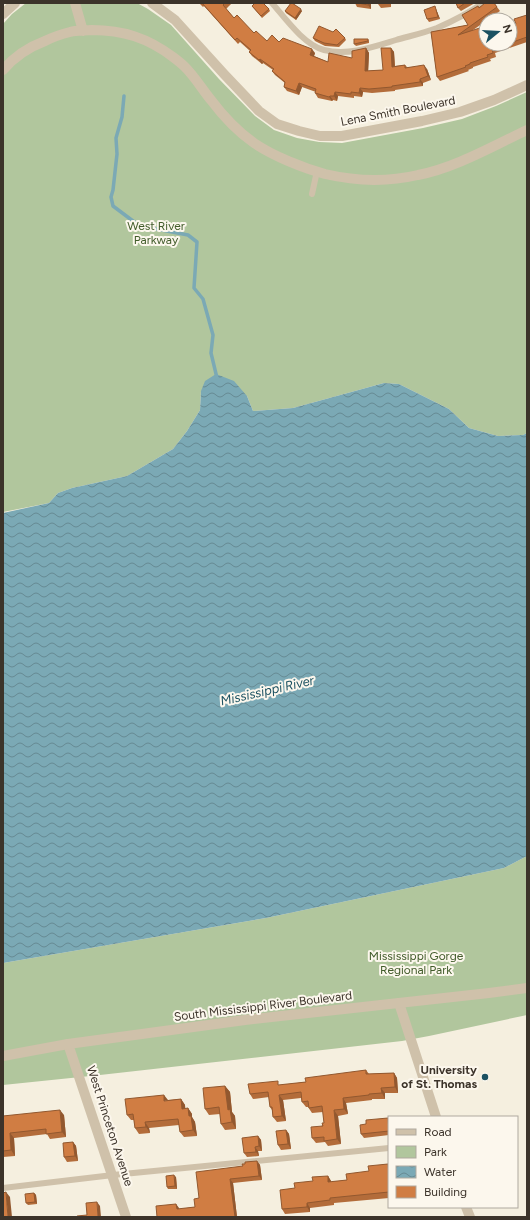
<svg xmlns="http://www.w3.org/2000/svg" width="530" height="1220" viewBox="0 0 530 1220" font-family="Figtree,sans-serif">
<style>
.green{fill:#b1c69d}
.water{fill:url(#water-waves)}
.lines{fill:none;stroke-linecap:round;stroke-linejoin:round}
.stream{stroke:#7ba9b5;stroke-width:3.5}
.service{stroke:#cfc1aa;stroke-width:6}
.minor{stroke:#cfc1aa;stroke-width:10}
.tertiary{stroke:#cfc1aa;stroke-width:10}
.wall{fill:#b36c3a}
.shaded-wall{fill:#92582f}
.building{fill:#d07d43;stroke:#92582f}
.poi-dot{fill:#1b5161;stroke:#fcf7ed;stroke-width:1.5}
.labels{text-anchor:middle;stroke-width:4;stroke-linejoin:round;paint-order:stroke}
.street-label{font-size:12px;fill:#3c332a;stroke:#fcf7ed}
.park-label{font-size:12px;fill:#425c2b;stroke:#fcf7ed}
.poi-label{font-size:12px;font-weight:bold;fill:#3c332a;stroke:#fcf7ed;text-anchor:end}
.water-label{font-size:13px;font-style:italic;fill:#1b5161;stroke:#fcf7ed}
</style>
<defs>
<pattern id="water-waves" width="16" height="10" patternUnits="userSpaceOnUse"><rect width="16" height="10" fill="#7ba9b5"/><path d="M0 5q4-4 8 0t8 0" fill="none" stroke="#668a93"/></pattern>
</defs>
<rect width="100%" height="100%" fill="#f5efdf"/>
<!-- green -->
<path class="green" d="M26,3H137L148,9L171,25L219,79L255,116L274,130L297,138L319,142L342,143L423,128L462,119L496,106L527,92V433L523,435L498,436L469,428L449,409L399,384L384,383L293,408L253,411L247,396L201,391L200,410L187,431L173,449L127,476L72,488L58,493L49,503L3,512V24L12,14Z
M527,856V1015L429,1036L402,1041L100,1075L3,1085V963L266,918L504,868Z"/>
<!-- water -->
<path class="water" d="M216,374L234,381L247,396L253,411L293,408L384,383L399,384L449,409L469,428L498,436L523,435L527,433V856L504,868L266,918L3,963V513L49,503L58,493L72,488L127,476L173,449L187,431L200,410L201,391L205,381Z"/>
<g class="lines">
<!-- stream -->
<path class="stream" d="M124,96L122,117L116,138L117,154L113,190L111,197L113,206L137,224L151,228L188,235L197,242L194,288L203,299L213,335L211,353L217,378"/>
<!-- service -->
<path class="service" d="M272,3C285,18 304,45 324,50C348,56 373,47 396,40C410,36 424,33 437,28C453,21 469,13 483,3
M312,194L317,171
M3,1188L113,1175L389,1148"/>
<!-- minor -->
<path class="minor" d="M75,3L83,31
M152,3L175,20L224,74L259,111L277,124L299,131L320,136H342L422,121L460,112L494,100L527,85
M3,14L15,3
M3,70C14,57 29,47 45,41C53,37 62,34 70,32C77,30 85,31 92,30C123,30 148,38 173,57C177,60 181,63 185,67C195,77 202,89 211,100C223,116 237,131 254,143C273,156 303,168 325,174C355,181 388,182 418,175C455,168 493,146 527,130
M399,1003L436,1117
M68,1044L126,1217
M466,1207L470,1217"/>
<!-- tertiary -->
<path class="tertiary" d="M3,1056L68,1044L245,1020L489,993L527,988"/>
</g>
<!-- wall -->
<path class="wall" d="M199,3H232L226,9L234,18L254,33L267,41L279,42L315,53L314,56L328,62L352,58L366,48L369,53L368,71L383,70L391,48L394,52L395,66L405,65L407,67L427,69L431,80L423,83V86L395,90V91L372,93L363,92L362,97L354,96V98L338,96L337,101L333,100L332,101L318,98L315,93L316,92L302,87L299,95L287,91L284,87L285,83L275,75L272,71L273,70L263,63L262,64L252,56L249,52L250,51L240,42L238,44L204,6L203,7Z
M355,3H391V7L381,8L378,4H371V9L357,7Z
M456,3H475L461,11L458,8Z
M494,3L500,11L487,20H486V21L473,30L486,44H510V26L516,24L527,15V42L495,53L496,57L490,59L491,61L473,67V68L468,70L469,71L440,81L437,77L431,32L468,25L479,7Z
M252,6L269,9L270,11L262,18Z
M436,9L440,19L429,22L427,19Z
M285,11H302L296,20L286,13Z
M313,38H345L346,40L339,47L325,46L315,41Z
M368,39L369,41V43L356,46L354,44Z
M366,1070L369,1074L394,1073L397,1078L398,1093H385V1099H372V1100L346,1103L348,1114L338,1116L341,1144L328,1146L325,1142L316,1143L312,1138L324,1123L323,1112L312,1113L308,1107H306L302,1102L301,1098L283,1100L286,1121L277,1122L273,1117L272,1110L270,1107L269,1097L253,1099L250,1094L281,1085L306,1082Z
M225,1086L230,1092L232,1112L235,1116L236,1129L225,1130L221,1124L220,1114L209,1115L205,1109Z
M181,1099L185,1105V1109L188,1108L192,1114V1117L195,1122L197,1136L184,1137L180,1132L179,1125L149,1128L150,1133L139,1134L135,1128L134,1120H131L127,1115L168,1100Z
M64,1115L66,1137L50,1139L47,1134L14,1138L15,1156L3,1157V1116Z
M389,1118V1135L364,1138L361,1134L366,1124Z
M286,1130L289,1134L291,1149L281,1150L278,1145Z
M258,1136L261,1140L262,1151H258L259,1156L247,1157L244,1153Z
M73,1142L76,1146L78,1161L67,1162L64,1157Z
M257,1161L260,1165L262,1180L233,1183L237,1217H157L176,1204L179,1209L195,1207L199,1198L243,1166Z
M388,1164L389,1165V1198L334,1203V1205L310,1208V1212L285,1214L282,1209L295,1188L328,1176L331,1181V1182L347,1180Z
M176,1177L177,1189H168L167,1187Z
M34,1193L36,1195L37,1204L28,1205L26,1203Z"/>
<!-- shaded-wall -->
<path class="shaded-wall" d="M368,3H371V9L368,5Z
M435,6L436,9L440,19L438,17Z
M301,9L302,11L296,20L295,18Z
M366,48L369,53L368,75L365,71Z
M391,48L394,52L395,71L392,67Z
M312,49L315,53L313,59L310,55Z
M260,59L263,63L262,64L259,60Z
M424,65L427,69L431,80L428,76Z
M420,79L423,83V86L420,82Z
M299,83L302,87L299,95L296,91Z
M360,88L363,92L362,97L359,93Z
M335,92L338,96L337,101L334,96Z
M330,96L333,100L332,101L329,97Z
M394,1073L397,1078L398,1093L395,1087Z
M225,1086L230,1092L232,1112L235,1116L236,1129L232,1122L228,1110Z
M381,1088L385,1093V1099L382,1093Z
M164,1095L168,1100L164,1101Z
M279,1095L283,1100L286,1121L282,1116Z
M343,1098L346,1103L348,1114L344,1109Z
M181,1099L185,1105L186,1115L182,1109Z
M188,1108L192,1114V1117L195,1122L197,1136L193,1130L189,1116Z
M60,1110L64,1115L66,1137L62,1132Z
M334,1110L338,1116L341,1144L337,1139Z
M145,1122L149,1128L150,1133L146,1127Z
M286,1130L289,1134L291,1149L288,1144Z
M10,1133L14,1138L15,1156L11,1150Z
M258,1136L261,1140L262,1151L259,1146Z
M73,1142L76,1146L78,1161L75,1156Z
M255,1147L258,1151L259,1156L256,1152Z
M257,1161L260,1165L262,1180L259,1176Z
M174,1175L176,1177L177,1189L175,1186Z
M328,1176L331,1181L332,1187L328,1182Z
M230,1179L233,1183L237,1217H235Z
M6,1192L10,1197L12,1217H8Z
M34,1193L36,1195L37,1204L35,1202Z
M97,1202L100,1206L101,1217H98Z
M307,1203L310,1208V1212L307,1207Z
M176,1204L179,1208V1213L177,1209Z"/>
<!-- building -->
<path class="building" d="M202,3H225L223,5L234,18L237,15L254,33L256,31L267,41L272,35L279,42L283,38L312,49L310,55L328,62L329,53L352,58V51L366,48L365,71L383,70L381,48H391L392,67L405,65V68L424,65L428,76L420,79V82L392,86V87L369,89L360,88L359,93L351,92V94L335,92L334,96H330L329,97L315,93L316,89L299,83L296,91L284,87L285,82L272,71L274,69L260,59L259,60L249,52L251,50L237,38L235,40Z
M255,3H263L269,9L261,16L252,6Z
M291,3H292L301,9L295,18L285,11Z
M358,3H368V5Z
M456,3H465L458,8Z
M485,3H494L497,7L458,35L486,26V44H507L492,49L493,53L487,55L488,57L470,63V64L465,66L466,67L437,77L431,32L468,25L462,15L478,6L479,8Z
M435,6L438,17L427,19L424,10Z
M527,15V37L510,43V26L516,24L514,19Z
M319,26L333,32L336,29L345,38L337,45L324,43L313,38Z
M354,39H368V41L354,44Z
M366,1070V1074L394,1073L395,1087L381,1088L382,1093L369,1094V1095L343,1098L344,1109L334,1110L337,1139L324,1141V1137L312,1138L311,1127L323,1126L322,1123H324L322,1106L309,1108L308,1101L302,1102L301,1092L279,1095L282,1116L273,1117L272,1107H270L268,1092L250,1094L248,1084L278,1081V1085L306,1082L305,1078Z
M225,1086L228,1110L230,1109L232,1122L221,1124L219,1107L205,1109L203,1088Z
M164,1095V1101L181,1099L182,1109L188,1108L189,1116H191L193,1130L180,1132L178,1119L145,1122L146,1127L135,1128L133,1114L127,1115L125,1099Z
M60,1110L62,1132L46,1134V1129L10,1133L11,1150L3,1151V1116Z
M388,1118L389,1131L361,1134L360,1125L366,1124V1120Z
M286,1130L288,1144L278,1145L276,1131Z
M258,1136L259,1146L255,1147L256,1152L244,1153L242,1138Z
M73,1142L75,1156L64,1157L63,1143Z
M257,1161L259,1176L230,1179L235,1217H157L156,1206L176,1204L177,1209L195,1207L194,1199L199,1198L196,1172L243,1166L242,1164H245V1162Z
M388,1164L389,1174V1192L330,1198V1200L307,1203V1207L282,1209L280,1190L295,1188L294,1183L313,1181L312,1177L328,1176V1182L347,1180L346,1174L369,1171L368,1166Z
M174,1175L175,1186L167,1187L166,1176Z
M6,1192L8,1217H3V1193Z
M34,1193L35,1202L26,1203L25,1194Z
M97,1202L98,1217H77V1216L87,1215L86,1203Z"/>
<!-- markers -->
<circle class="poi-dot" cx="485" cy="1077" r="4"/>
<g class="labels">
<!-- street labels -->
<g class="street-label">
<text transform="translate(398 111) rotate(-11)" y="4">Lena Smith Boulevard</text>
<text transform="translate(263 1006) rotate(-7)" y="4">South Mississippi River Boulevard</text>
<text transform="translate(110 1126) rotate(72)" y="4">West Princeton Avenue</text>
</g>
<!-- park labels -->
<g class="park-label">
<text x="156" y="230">West River<tspan x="156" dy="14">Parkway</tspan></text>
<text x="416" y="960">Mississippi Gorge<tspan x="416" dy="14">Regional Park</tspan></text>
</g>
<!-- poi labels -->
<g class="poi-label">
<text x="477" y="1074">University<tspan x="477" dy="14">of St. Thomas</tspan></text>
</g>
<!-- water labels -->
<g class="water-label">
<text transform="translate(267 690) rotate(-13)" y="5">Mississippi River</text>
</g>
</g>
<!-- border -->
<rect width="530" height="1220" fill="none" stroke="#3c332a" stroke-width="8"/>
<!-- legend -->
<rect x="388" y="1116" width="130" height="92" fill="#fcf7ed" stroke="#afa99f"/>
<rect x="396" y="1129" width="20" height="6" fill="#cfc1aa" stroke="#afa99f"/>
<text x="424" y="1136" font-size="12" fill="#3c332a">Road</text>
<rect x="396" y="1146" width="20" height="12" fill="#b1c69d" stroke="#afa99f"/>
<text x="424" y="1156" font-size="12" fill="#3c332a">Park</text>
<rect x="396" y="1166" width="20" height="12" fill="url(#water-waves)" stroke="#afa99f"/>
<text x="424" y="1176" font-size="12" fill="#3c332a">Water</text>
<rect x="396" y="1186" width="20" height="12" fill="#d07d43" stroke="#afa99f"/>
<text x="424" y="1196" font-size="12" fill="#3c332a">Building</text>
<!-- north arrow -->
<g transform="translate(498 32) rotate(72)"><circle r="19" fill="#fcf7ed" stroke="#afa99f"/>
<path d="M0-3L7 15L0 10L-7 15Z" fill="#1b5161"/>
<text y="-6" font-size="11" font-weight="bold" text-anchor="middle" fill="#3c332a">N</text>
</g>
</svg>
